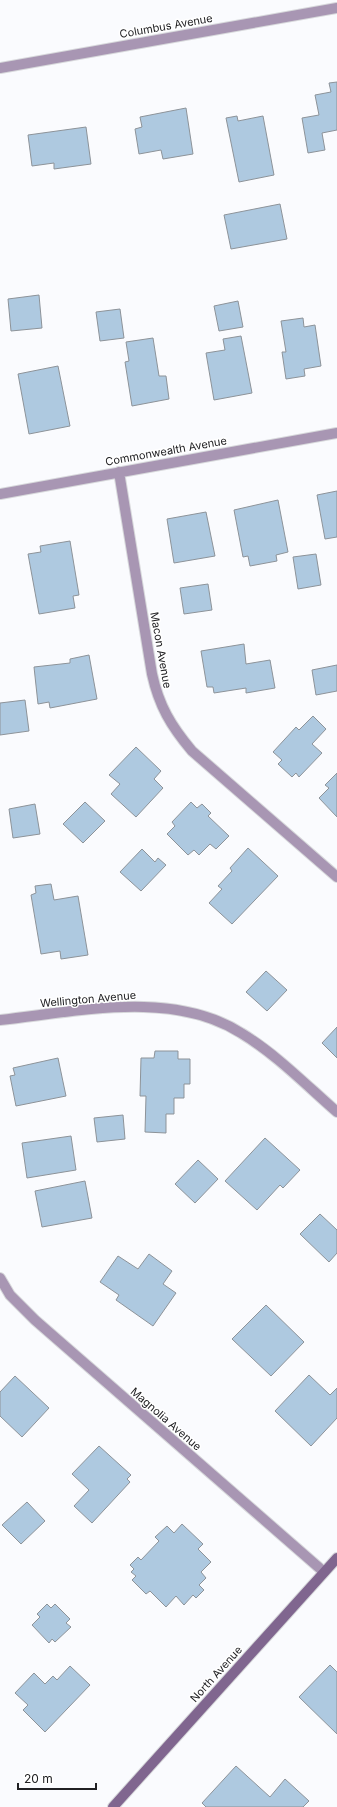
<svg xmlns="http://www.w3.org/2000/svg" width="337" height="1807" viewBox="0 0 337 1807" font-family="Inter,sans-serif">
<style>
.building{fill:#aec9e0;stroke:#8d9399}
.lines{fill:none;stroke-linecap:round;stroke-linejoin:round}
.minor-casing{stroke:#d7d8db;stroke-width:12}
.secondary-casing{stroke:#d7d8db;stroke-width:12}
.minor{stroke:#a896b3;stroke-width:10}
.secondary{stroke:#80668f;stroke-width:10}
.labels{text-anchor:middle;stroke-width:3;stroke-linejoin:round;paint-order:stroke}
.street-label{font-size:11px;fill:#202023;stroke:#fff}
</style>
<rect width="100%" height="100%" fill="#fafbfe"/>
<!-- building -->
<path class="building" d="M337,82V130L322,133L325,150L308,153L302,118L319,115L315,95L331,92L329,83Z
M186,108L193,154L163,159L161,150L139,154L135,129L142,127L140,117Z
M237,116L238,121L263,116L274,175L239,182L226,118Z
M86,127L91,164L54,169V163L32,166L28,135Z
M280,204L287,239L231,249L224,215Z
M39,295L42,328L11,331L8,299Z
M238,301L243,327L219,331L214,306Z
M120,309L124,338L100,341L96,312Z
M303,318L304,327L315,325L321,366L304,369L305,376L286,379L282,352H286L281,321Z
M241,336L252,393L214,400L206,353L225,350L223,339Z
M153,338L159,376H166L169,399L132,406L125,362L129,361L126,342Z
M58,366L70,426L29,434L18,374Z
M337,491V537L325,539L317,495Z
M278,500L288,552L276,555L277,561L250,566L248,556L243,557L234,510Z
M206,512L215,556L174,563L167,519Z
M70,541L79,595L73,596L75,608L39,614L28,554L41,552L40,546Z
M316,554L321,585L298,589L293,557Z
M208,584L212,610L184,614L180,588Z
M244,644L246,664L270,660L275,688L246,693V688L214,693L213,687H207L201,651Z
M89,655L97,699L50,708L49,702L38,704L34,667L70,663V659Z
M337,665V691L316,695L312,670Z
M25,700L29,731L0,735V703Z
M313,716L326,729L312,744L322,753L299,777L296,773L292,777L278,764L282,760L273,752L296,727L299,730Z
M136,747L161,771L154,779L163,788L136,817L111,794L120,784L109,775Z
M337,773V817L319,798L329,788L325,785Z
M85,802L105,821L83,843L63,824Z
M191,802L197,808L202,804L211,813L208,816L229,836L216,849L210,844L199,855L194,850L188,855L167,834L175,826L172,822Z
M35,804L40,834L13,838L9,809Z
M248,848L278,876L232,924L209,903L222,889L218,886L232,871L230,868Z
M142,849L155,862L158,858L166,865L141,891L120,872Z
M51,884L54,900L78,896L88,955L61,959L60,951L41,954L31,895L36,893L35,886Z
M266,971L287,990L267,1011L246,992Z
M337,1027V1058L322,1043Z
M155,1051H178V1059H190V1084H184V1098H174V1114H166V1133L145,1132L146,1096H140L141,1058H154Z
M58,1058L66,1096L16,1106L10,1076L15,1075L13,1068Z
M123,1115L125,1139L97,1142L94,1118Z
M71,1136L76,1170L27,1178L22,1143Z
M265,1138L300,1170L283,1188L280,1185L257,1210L225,1181Z
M198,1160L218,1179L195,1203L175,1184Z
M85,1181L92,1218L42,1227L35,1191Z
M320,1214L337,1230V1253L329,1262L300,1234Z
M149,1254L172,1271L163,1284L176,1293L153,1326L116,1300L119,1295L100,1282L118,1256L138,1269Z
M266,1305L304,1342L271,1376L232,1339Z
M309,1375L330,1395L337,1388V1418L311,1446L275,1411Z
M15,1376L49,1408L22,1437L0,1416V1392Z
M99,1446L131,1475L127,1479L130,1482L92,1523L74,1506L89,1490L72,1474Z
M27,1502L45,1521L21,1544L2,1525Z
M182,1524L203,1544L198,1549L211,1562L201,1572L206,1578L199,1585L204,1590L196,1598L193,1595L184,1605L176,1596L166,1607L150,1591L146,1594L132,1580L136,1576L131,1572L134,1569L130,1565L138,1557L141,1560L159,1541L155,1537L167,1526L174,1533Z
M47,1604L51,1608L55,1604L70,1619L66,1623L71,1627L55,1642L52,1639L49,1643L32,1625L40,1617L37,1614Z
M330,1665L337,1672V1734L299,1697Z
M70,1666L90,1685L45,1732L23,1710L28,1705L15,1693L34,1673L45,1684L53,1676L57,1680Z
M236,1766L270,1797L285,1779L309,1801L303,1807H206L202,1803Z"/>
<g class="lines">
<!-- minor casing -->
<g class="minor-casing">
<path id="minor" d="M0,68L337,8
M119,472L152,674C159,706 171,726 192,751L337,877
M0,494L337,433
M0,1020C76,1012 172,989 241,1033C276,1054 306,1085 337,1112
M0,1278L10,1295L35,1320L324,1572"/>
</g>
<!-- secondary casing -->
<g class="secondary-casing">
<path id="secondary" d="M113,1807L337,1558"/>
</g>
<!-- minor -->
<use href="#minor" class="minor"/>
<!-- secondary -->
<use href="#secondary" class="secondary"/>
</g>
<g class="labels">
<!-- street labels -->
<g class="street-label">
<text transform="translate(166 26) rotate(-10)" y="4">Columbus Avenue</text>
<text transform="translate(166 451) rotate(-10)" y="4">Commonwealth Avenue</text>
<text transform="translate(161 650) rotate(80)" y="4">Macon Avenue</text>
<text transform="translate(88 999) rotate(-5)" y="4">Wellington Avenue</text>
<text transform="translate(166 1419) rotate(41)" y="4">Magnolia Avenue</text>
<text transform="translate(216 1674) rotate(-48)" y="4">North Avenue</text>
</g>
</g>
<!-- scale -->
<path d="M18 1783v6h78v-6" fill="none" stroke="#202023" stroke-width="2"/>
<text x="24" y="1783" font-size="12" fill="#202023" stroke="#ffffff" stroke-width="3" paint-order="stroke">20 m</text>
</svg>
